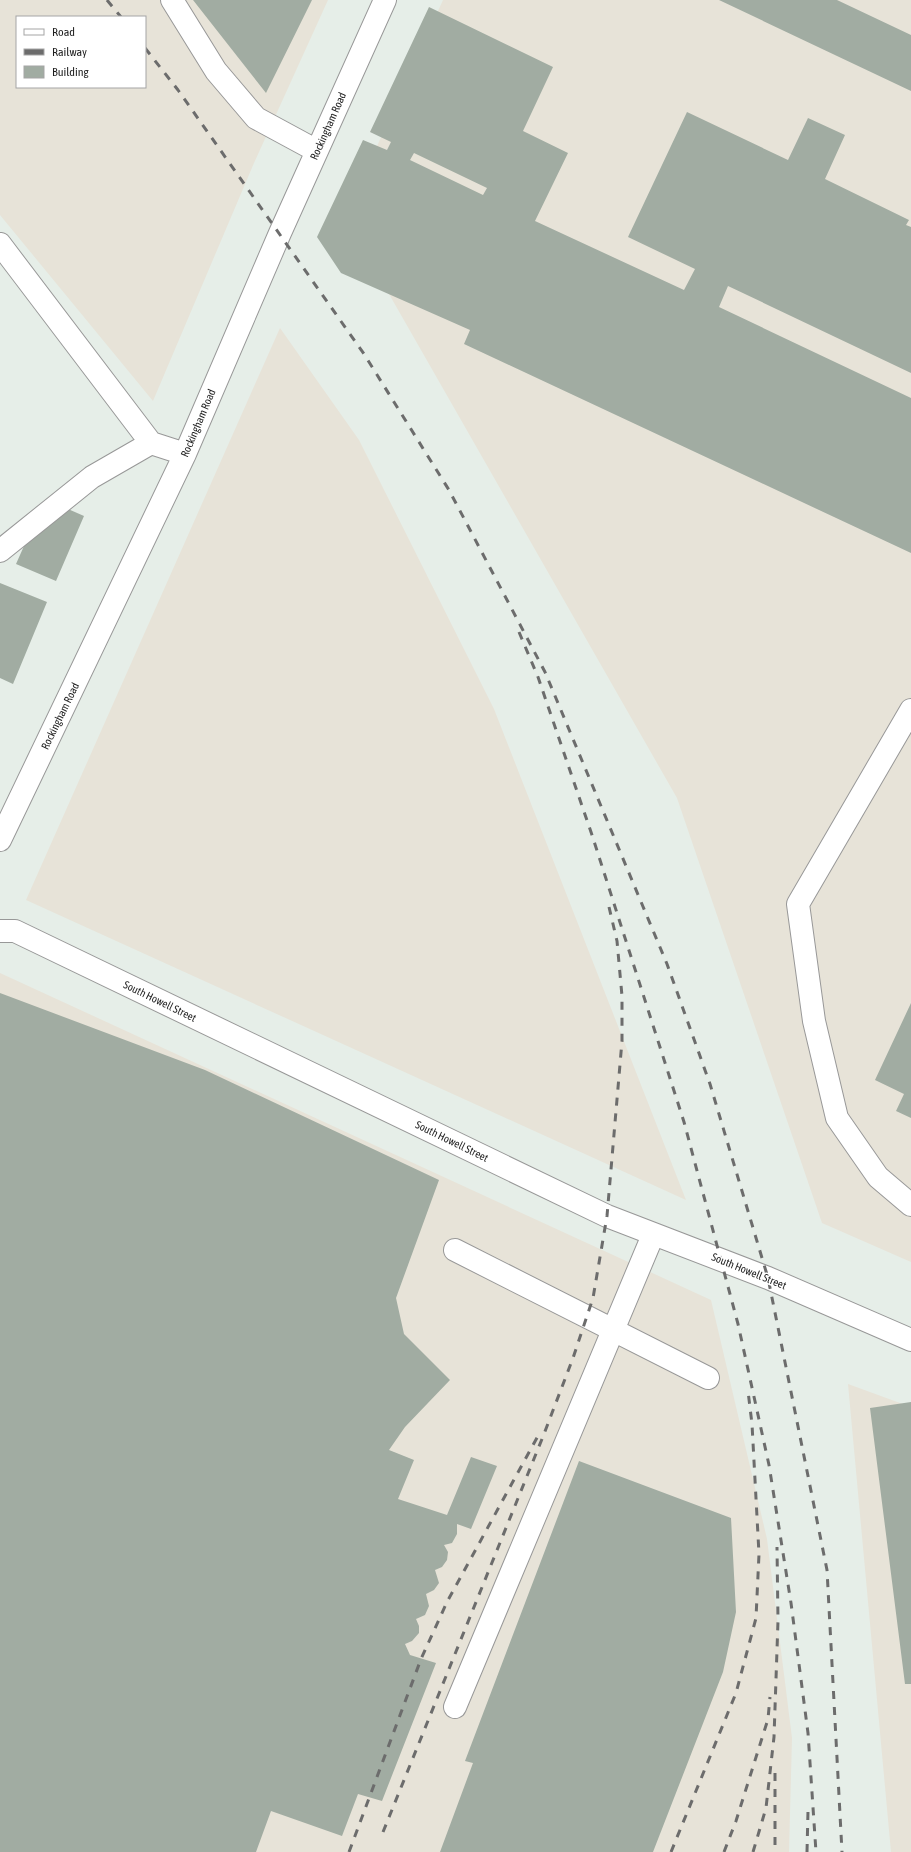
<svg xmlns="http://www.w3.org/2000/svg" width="911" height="1852" viewBox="0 0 911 1852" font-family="'Asap Condensed',sans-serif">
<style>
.industrial{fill:#e7e3d8;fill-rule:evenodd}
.building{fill:#a1aca2;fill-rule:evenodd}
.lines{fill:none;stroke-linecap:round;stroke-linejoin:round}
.minor-casing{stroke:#989898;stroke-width:24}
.minor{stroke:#fff;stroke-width:22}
.rail{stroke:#6c6c6c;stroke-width:3;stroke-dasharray:8 8;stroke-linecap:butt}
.labels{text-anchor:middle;stroke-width:3;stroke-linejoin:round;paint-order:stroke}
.street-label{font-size:11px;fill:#1e1e1e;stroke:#fff}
</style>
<rect width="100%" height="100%" fill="#e6eee8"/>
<!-- industrial -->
<path class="industrial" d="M0,0H328L254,163L153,401L0,215ZM17,17H145V87H17Z
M443,0H911V1262L822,1223L677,798L345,217Z
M280,328L359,440L494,709L686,1200L26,900Z
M0,973L711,1300L767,1539L792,1738L789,1852H0Z
M848,1384L911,1407V1852H891Z"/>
<!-- building -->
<path class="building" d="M193,0H312L266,93Z
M719,0H837L911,35V91Z
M429,7L553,67L523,131L568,153L535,221L684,290L695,269L628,237L687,112L788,160L808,118L845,135L825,179L909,220L906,225L911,227V373L728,286L719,307L911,398V553L464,344L470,330L341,273L317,237L363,140L387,150L391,142L370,132ZM414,153L487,188L483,195L410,160Z
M68,509L84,516L56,581L16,564L24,546Z
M0,583L47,602L13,684L0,678Z
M0,993L205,1070L439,1180L396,1298L404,1334L450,1380L405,1427L389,1450L414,1460L398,1499L447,1515L471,1457L497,1466L471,1529L457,1524V1534L452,1543L444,1545L448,1552L447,1560L442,1567L435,1570L439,1583L434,1590L426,1594L429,1606L425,1615L416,1619L419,1626V1633L412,1641L405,1644L410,1655L436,1663L382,1801L358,1794L342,1836L271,1811L256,1852H0Z
M911,1003V1118L896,1111L904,1094L875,1080Z
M911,1402V1684H905L870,1408Z
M579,1461L731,1518L736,1612L723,1672L653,1852H440L473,1763L465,1761Z"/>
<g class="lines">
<!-- minor casing -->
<g class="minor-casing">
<path id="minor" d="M172,0L216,71L256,118L317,151
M0,244L151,443L185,454
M0,551L92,477L151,443
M911,710L798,904L814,1021L837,1118L878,1177L911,1205
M0,840L185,454L280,233L385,0
M0,931H15L607,1216L768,1278L911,1340
M455,1250L708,1378
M455,1707L653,1235"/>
</g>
<!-- minor -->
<use href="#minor" class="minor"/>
<!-- rail -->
<path class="rail" d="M107,0L121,17
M145,48L178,90L364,354L449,490L545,672L667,964L710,1084L768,1278L827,1570L842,1852
M519,632L538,677L592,835L684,1122L738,1324L769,1465L791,1603L808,1733L816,1852
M775,1773V1852
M383,1832L544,1434L573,1358L593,1298L607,1216L622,1041V996L617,941L609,907
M349,1852L421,1659L447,1602L539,1434
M671,1852L736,1693L756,1618L759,1554L752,1424L748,1391
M724,1852L736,1821L768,1719L770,1697
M753,1852L766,1808L774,1737L778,1621L777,1547
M807,1852L808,1811"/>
</g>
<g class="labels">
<!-- street labels -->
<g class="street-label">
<text transform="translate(328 126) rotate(-66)" y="4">Rockingham Road</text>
<text transform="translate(198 423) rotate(-67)" y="4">Rockingham Road</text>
<text transform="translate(60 716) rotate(-64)" y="4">Rockingham Road</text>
<text transform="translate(160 1001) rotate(26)" y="4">South Howell Street</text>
<text transform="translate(452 1141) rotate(26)" y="4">South Howell Street</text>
<text transform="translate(749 1271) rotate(22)" y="4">South Howell Street</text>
</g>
</g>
<!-- legend -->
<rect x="16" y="16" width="130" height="72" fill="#ffffff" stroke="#a5a5a5"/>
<rect x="24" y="29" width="20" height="6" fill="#ffffff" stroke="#a5a5a5"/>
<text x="52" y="36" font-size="12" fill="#1e1e1e">Road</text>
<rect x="24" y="49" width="20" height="6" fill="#6c6c6c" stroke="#a5a5a5"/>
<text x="52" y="56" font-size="12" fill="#1e1e1e">Railway</text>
<rect x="24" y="66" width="20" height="12" fill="#a1aca2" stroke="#a5a5a5"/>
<text x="52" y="76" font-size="12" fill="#1e1e1e">Building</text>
</svg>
